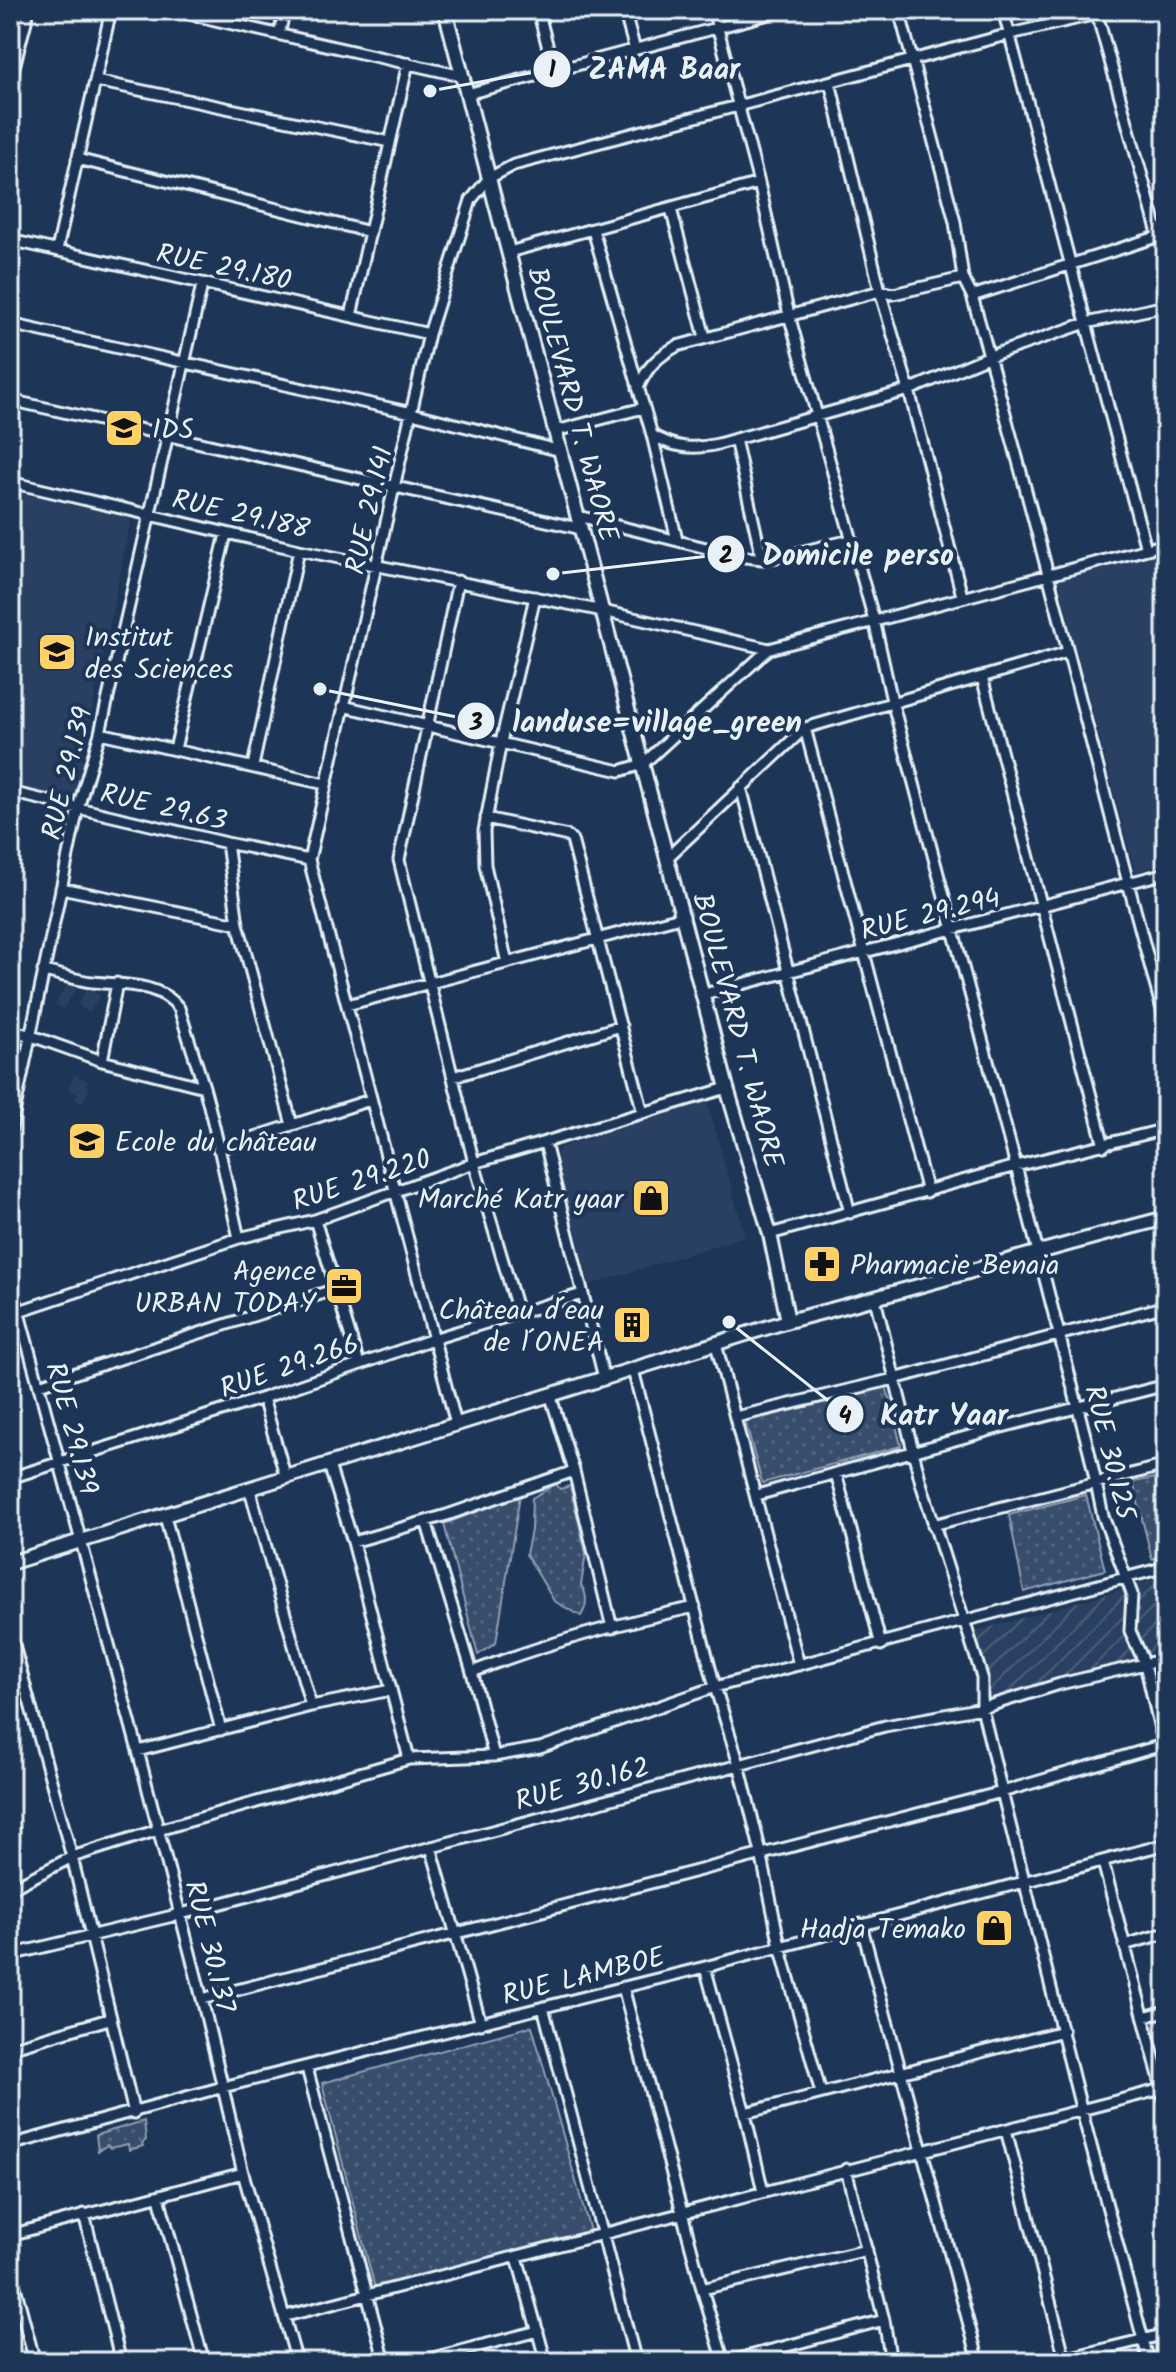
<svg xmlns="http://www.w3.org/2000/svg" width="1176" height="2372" viewBox="0 0 1176 2372" font-family="Kalam,sans-serif">
<style>
.built{fill:#2a4162}
.industrial{fill:url(#industrial-furrows)}
.park{fill:url(#park-dots);stroke:#909fb2;stroke-width:2}
.lines{fill:none;stroke-linecap:round;stroke-linejoin:round}
.street-casing{stroke:#e8f1f8;stroke-width:15}
.secondary-casing{stroke:#e8f1f8;stroke-width:18}
.street{stroke:#1d3557;stroke-width:9}
.secondary{stroke:#1d3557;stroke-width:12}
.labels{text-anchor:middle;stroke-width:8;stroke-linejoin:round;paint-order:stroke}
.street-label{font-size:28px;fill:#e8f1f8;stroke:#1d3557}
.poi-label{font-size:28px;fill:#e8f1f8;stroke:#1d3557;text-anchor:start}
.leader{fill:none;stroke:#e8f1f8;stroke-width:3}
.callout-dot{fill:#e8f1f8;stroke:#1d3557;stroke-width:3}
.mark-label{font-size:24px;text-anchor:middle;font-weight:bold;fill:#111}
.callout-label{font-size:30px;text-anchor:middle;font-weight:bold;fill:#e8f1f8;stroke:#1d3557;stroke-width:8;stroke-linejoin:round;paint-order:stroke}
</style>
<defs>
<pattern id="industrial-furrows" width="10" height="10" patternUnits="userSpaceOnUse" patternTransform="scale(2)"><rect width="10" height="10" fill="#2a4162"/><path d="M-1 1l2-2M0 10L10 0M9 11l2-2" fill="none" stroke="#495d79"/></pattern>
<pattern id="park-dots" width="8" height="8" patternUnits="userSpaceOnUse" patternTransform="scale(2)"><rect width="8" height="8" fill="#374d6c"/><path d="M2 2h.1M6 6h.1" fill="none" stroke="#546782" stroke-width="1.8" stroke-linecap="round"/></pattern>
</defs>
<rect width="100%" height="100%" fill="#1d3557"/>
<filter id="ink" filterUnits="userSpaceOnUse"><feTurbulence type="fractalNoise" baseFrequency=".0125" numOctaves="2"/><feDisplacementMap in="SourceGraphic" scale="16" xChannelSelector="R" yChannelSelector="G"/><feConvolveMatrix kernelMatrix="1 2 1 2 8 2 1 2 1" color-interpolation-filters="sRGB"/></filter>
<g filter="url(#ink)">
<!-- built -->
<path class="built" d="M10,491L131,519L74,800L10,784Z
M1166,550V863L1135,872L1058,579Z
M69,982L77,987L63,1009L55,1004Z
M88,988L100,996L89,1013L77,1004Z
M75,1074L88,1081L86,1085L90,1087L82,1103L75,1099L78,1094L68,1089Z
M707,1101L745,1236L590,1285L557,1159L559,1148Z
M106,1131L108,1145L68,1150L66,1136Z"/>
<!-- industrial -->
<path class="industrial" d="M1166,1577V1653L992,1699L973,1632Z"/>
<!-- park -->
<path class="park" d="M886,1385L901,1446L762,1483L744,1417Z
M1156,1478L1165,1514L1153,1519L1164,1517L1166,1555L1152,1559L1133,1482Z
M556,1484L560,1489L570,1486L586,1553L581,1585C588,1594 587,1607 581,1616L554,1601L526,1554L531,1530L532,1498Z
M520,1495L496,1643L478,1655L444,1524Z
M1086,1495L1105,1570L1024,1592L1009,1515Z
M532,2026L590,2231L375,2288L322,2083Z
M144,2121L146,2140L142,2143L143,2146L129,2150L128,2144L110,2148L107,2145L98,2151L96,2135Z"/>
<g class="lines">
<!-- street casing -->
<g class="street-casing">
<path id="street" d="M171,10L462,76
M538,10L554,71
M624,10L635,50
M713,10L759,183L789,315L874,620L892,701L1016,1166L1089,1451L1103,1516L1132,1594L1130,1631L1145,1664L1166,1755
M899,10L955,222L963,278L972,296C1042,537 1099,782 1166,1024
M1003,10L1146,549
M1097,14L1159,237
M279,34L285,10
M96,81L390,142
M10,82L29,10
M830,82L880,291L909,390L962,596
M467,94L784,10
M77,159L370,232
M671,209L705,337
M593,230L652,435L677,540
M10,240L429,334
M57,250L111,10
M509,252L759,183
M972,296L1166,234
M351,316L408,63
M10,324L412,413L561,451
M638,388C647,367 657,357 677,346L880,291L893,294L963,278
M10,400L582,529
M556,431L643,408
M652,435C674,448 693,450 718,444L909,390L990,356L1086,323L1166,306
M735,439L762,559
M10,482L299,550L603,611L769,649
M578,516L738,556L762,559L783,556L851,540
M458,581L399,860L474,1163L518,1312
M982,677L1104,1146
M343,706L620,771L643,764L769,649L1166,544
M805,728L927,1192
M100,733L325,784
M175,749L226,534
M253,766L299,550
M741,787L850,1213
M10,792L227,843L309,860
M486,818L568,836L572,840L643,1113
M227,843L238,924L292,1125
M668,857L805,728L1068,652
M61,888L238,924
M507,963L485,865L484,831L501,742L535,597
M43,971C59,974 76,980 92,982C121,985 159,982 179,1008L204,1087
M704,994L1166,873
M347,1005L684,916
M10,1031L29,1035L102,1061L204,1087C218,1137 227,1187 239,1238
M102,1061L117,983
M453,1077L621,1026
M10,1133L78,808L100,733L202,285
M545,1143L604,1378
M218,1149L370,1100
M315,1220L359,1364
M770,1234L1016,1166L1166,1129
M10,1280L138,1751L202,1999L243,2173L297,2362
M875,1299L921,1483L982,1677V1708L1002,1792L1082,2112L1149,2362
M10,1314L239,1238L315,1220L474,1163L727,1088
M716,1344L799,1665
M633,1370L715,1687L739,1764L761,1853L780,1946L821,2093
M39,1385L336,1289
M550,1394L574,1471L612,1628
M263,1398L286,1478
M736,1417L894,1379L1166,1306
M456,1424L309,860L429,334L471,200L489,178L514,165L1010,34L1114,10
M329,1465L353,1542L409,1759
M836,1473L881,1645
M10,1478L263,1398L433,1339L582,1294
M250,1490L311,1706
M757,1495L998,1428L1166,1385
M165,1516L221,1730
M426,1521L472,1672L494,1756
M933,1525L1166,1465
M353,1542L447,1515L574,1471
M10,1631L72,1857L134,2113
M472,1672C543,1644 620,1623 695,1607
M138,1751L311,1706L391,1690
M431,1847L481,2024
M1103,1862L1166,2103
M10,1889L72,1857L158,1830L409,1759L494,1756L540,1748L715,1687L1166,1567
M861,1924L979,2362
M1124,1945L1166,1933
M10,1955L181,1914L885,1726L982,1708L1060,1684L1166,1659
M705,1967L745,2113L763,2192
M623,1987L702,2289L724,2362
M202,1999L1002,1792L1166,1744
M543,2007L636,2362
M1144,2017L1166,2011
M10,2048L109,2019
M307,2068L385,2362
M745,2113L1063,2031
M1006,2130L1065,2359
M10,2145L223,2087L705,1967L1166,1844
M846,2169L884,2320L891,2362
M159,2197L204,2362
M84,2214L121,2362
M10,2235L243,2173
M517,2257L546,2362
M10,2268L35,2362
M702,2289L867,2250
M286,2316L1166,2088
M417,2362L538,2331
M727,2362L884,2320
M1051,2362L1166,2334"/>
</g>
<!-- secondary casing -->
<g class="secondary-casing">
<path id="secondary" d="M445,10L727,1088L770,1234L788,1321
M10,1563L788,1321C915,1289 1039,1250 1166,1218"/>
</g>
<!-- street -->
<use href="#street" class="street"/>
<!-- secondary -->
<use href="#secondary" class="secondary"/>
</g>
</g>
<!-- icons -->
<defs>
<g id="school-square" transform="scale(2)"><rect x="-9" y="-9" width="18" height="18" rx="4" fill="#ffd166" stroke="#1d3557"/><path d="M0-5L7-2L0 1L-7-2ZM-4 1L0 2.5L4 1V4Q0 6-4 4Z" fill="#111"/></g>
<g id="shop-square" transform="scale(2)"><rect x="-9" y="-9" width="18" height="18" rx="4" fill="#ffd166" stroke="#1d3557"/><path d="M-5-2.5h2.3a2.7 3.5 0 0 1 5.4 0H5L5.5 6h-11ZM-1.5-2.5h3a1.5 2.3 0 0 0-3 0Z" fill="#111"/></g>
<g id="pharmacy-square" transform="scale(2)"><rect x="-9" y="-9" width="18" height="18" rx="4" fill="#ffd166" stroke="#1d3557"/><path d="M-2-6h4v4h4v4h-4v4h-4v-4h-4v-4h4Z" fill="#111"/></g>
<g id="office-square" transform="scale(2)"><rect x="-9" y="-9" width="18" height="18" rx="4" fill="#ffd166" stroke="#1d3557"/><path d="M-6-3h4V-5.5h4V-3h4V5H-6ZM-1-4.5V-3h2v-1.5ZM-6 0V1H6V0Z" fill="#111"/></g>
<g id="building-square" transform="scale(2)"><rect x="-9" y="-9" width="18" height="18" rx="4" fill="#ffd166" stroke="#1d3557"/><path d="M-4-6H4V6H1V3H-1V6H-4ZM-2.5-4.3h1.7v1.8h-1.7ZM.8-4.3h1.7v1.8H.8ZM-2.5-1h1.7V.8h-1.7ZM.8-1h1.7V.8H.8Z" fill="#111"/></g>
</defs>
<g fill-rule="evenodd">
<use href="#school-square" x="124" y="428"/>
<use href="#school-square" x="57" y="652"/>
<use href="#school-square" x="87" y="1141"/>
<use href="#shop-square" x="651" y="1198"/>
<use href="#pharmacy-square" x="822" y="1264"/>
<use href="#office-square" x="344" y="1286"/>
<use href="#building-square" x="632" y="1325"/>
<use href="#shop-square" x="994" y="1928"/>
</g>
<g class="labels">
<!-- street labels -->
<g class="street-label">
<text transform="translate(224 266) rotate(12)" y="10">RUE 29.180</text>
<text transform="translate(574 404) rotate(75)" y="10">BOULEVARD T. WAORE</text>
<text transform="translate(368 510) rotate(-77)" y="10">RUE 29.141</text>
<text transform="translate(241 513) rotate(13)" y="10">RUE 29.188</text>
<text transform="translate(66 773) rotate(-76)" y="10">RUE 29.139</text>
<text transform="translate(164 806) rotate(13)" y="10">RUE 29.63</text>
<text transform="translate(930 913) rotate(-14)" y="10">RUE 29.294</text>
<text transform="translate(739 1030) rotate(75)" y="10">BOULEVARD T. WAORE</text>
<text transform="translate(361 1179) rotate(-18)" y="10">RUE 29.220</text>
<text transform="translate(289 1365) rotate(-19)" y="10">RUE 29.266</text>
<text transform="translate(73 1428) rotate(75)" y="10">RUE 29.139</text>
<text transform="translate(1111 1452) rotate(76)" y="10">RUE 30.125</text>
<text transform="translate(582 1783) rotate(-15)" y="10">RUE 30.162</text>
<text transform="translate(211 1946) rotate(76)" y="10">RUE 30.137</text>
<text transform="translate(583 1975) rotate(-14)" y="10">RUE LAMBOE</text>
</g>
<!-- poi labels -->
<g class="poi-label">
<text x="152" y="438">IDS</text>
<text x="85" y="646">Institut<tspan x="85" dy="32">des Sciences</tspan></text>
<text x="115" y="1151">Ecole du château</text>
<text x="623" y="1208" text-anchor="end">Marché Katr yaar</text>
<text x="850" y="1274">Pharmacie Benaia</text>
<text x="316" y="1280" text-anchor="end">Agence<tspan x="316" dy="32">URBAN TODAY</tspan></text>
<text x="604" y="1319" text-anchor="end">Château d´eau<tspan x="604" dy="32">de l´ONEA</tspan></text>
<text x="966" y="1938" text-anchor="end">Hadja Temako</text>
</g>
</g>
<!-- callouts -->
<path class="leader" d="M430 91L552 69M553 574L726 554M320 689L476 721M729 1322L845 1414"/>
<g class="callout-dot">
<circle cx="430" cy="91" r="8"/>
<circle cx="553" cy="574" r="8"/>
<circle cx="320" cy="689" r="8"/>
<circle cx="729" cy="1322" r="8"/>
<circle cx="552" cy="69" r="20"/>
<circle cx="726" cy="554" r="20"/>
<circle cx="476" cy="721" r="20"/>
<circle cx="845" cy="1414" r="20"/>
</g>
<g class="mark-label">
<text x="552" y="77">1</text>
<text x="726" y="563">2</text>
<text x="476" y="730">3</text>
<text x="845" y="1423">4</text>
</g>
<g class="callout-label">
<text x="664" y="79">ZAMA Baar</text>
<text x="858" y="565">Domicile perso</text>
<text x="657" y="732">landuse=village_green</text>
<text x="944" y="1425">Katr Yaar</text>
</g>
<!-- margin -->
<rect width="1176" height="2372" fill="none" stroke="#1d3557" stroke-width="40"/>
<rect x="20" y="20" width="1136" height="2332" fill="none" stroke="#e8f1f8" stroke-width="3" filter="url(#ink)"/>
</svg>
